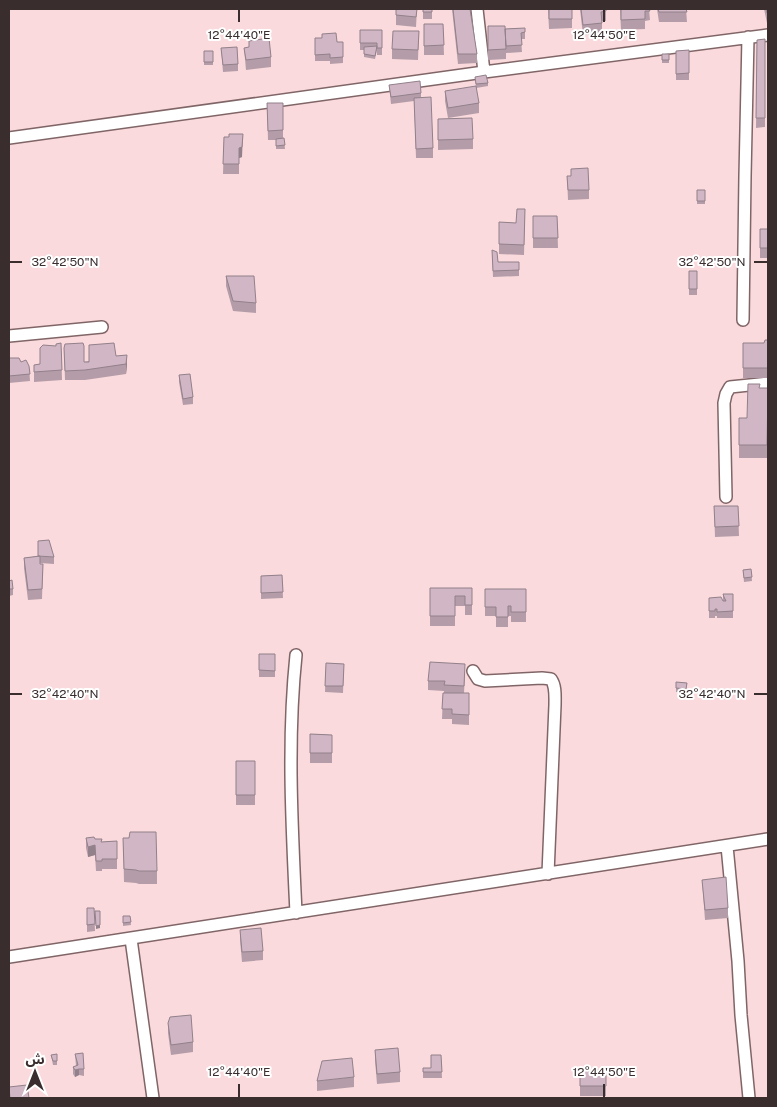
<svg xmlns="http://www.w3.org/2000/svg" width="777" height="1107" viewBox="0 0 777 1107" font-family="'Public Sans','Noto Sans Arabic',sans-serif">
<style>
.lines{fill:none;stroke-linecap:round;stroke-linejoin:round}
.street-casing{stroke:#806567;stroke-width:14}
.street{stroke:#fff;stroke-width:11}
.wall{fill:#b49da9}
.shaded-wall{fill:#92808a}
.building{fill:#d1b7c5;stroke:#92808a}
.ticks{fill:none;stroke:#392d2e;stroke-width:2}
.ticks-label{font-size:12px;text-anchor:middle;fill:#392d2e;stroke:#fff;stroke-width:4;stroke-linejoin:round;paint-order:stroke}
</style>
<rect width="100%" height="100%" fill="#fadadc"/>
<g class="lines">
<!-- street casing -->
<g class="street-casing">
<path id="street" d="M477,9L484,72
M9,138L484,72L768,35
M743,320L745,176L748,37
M9,336L102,327
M726,497L724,403L726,394L730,387L768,383
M296,655C287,741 292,827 296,913
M473,671L478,679L485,681L542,678L551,679C556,686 555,696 555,705L548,874
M727,846L738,961L741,1015L749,1098
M131,939L153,1098
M9,957L768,839"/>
</g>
<!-- street -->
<use href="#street" class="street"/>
</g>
<!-- wall -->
<path class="wall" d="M417,9L416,27L396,25V15Z
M423,9H432V19H423Z
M452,9H470L477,54V63L458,64Z
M548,9H572V28L549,29Z
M580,9H606V21H602V33L583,35Z
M620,9H649L650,20L645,21V29L621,30Z
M657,9H686L687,22H659Z
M764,9H768L767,23Z
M424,24H443L444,55H424Z
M488,26L505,29L525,28V39H521L522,52L506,53V59L488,60Z
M360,30H382V55H377V50L375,59L364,57V50H360Z
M419,31L418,60L392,59V49Z
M315,38L337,42H343V63L330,64V61H315Z
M765,39V127L756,128L757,40Z
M249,41L271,57V67L246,70L244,48H249Z
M221,48L238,64V71L223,72Z
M689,50V80H676V51Z
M204,51H213V65H204Z
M662,54H669V63H662Z
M475,77L488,83V86L476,88Z
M389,85L421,93V97L433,148V158H416L414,101L391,104Z
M445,91L479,103V113L448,118L445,101Z
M267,103H283V138H284L285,149H276V140H268Z
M438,129L473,139V149L438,150Z
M224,137L242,157L239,158V174H223Z
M567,176H571L589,190V199L568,200Z
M697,190H705V204H697Z
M525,209L524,255L499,254V222L516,223Z
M533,216H557L558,248H533Z
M760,229H768V258H760Z
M492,250L498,262H519V276L493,277Z
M689,271H697V295H689Z
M226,276L256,303V313L233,311L226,286Z
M768,340V378H743V343H764Z
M61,343L62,380L34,382V365L40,364L56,346Z
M64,348L84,362L116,356L127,365L126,374L85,380H65Z
M9,358L21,362L29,366L30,381L9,383Z
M179,375L193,397V404L183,405L179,382Z
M760,388L768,413L767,458H739V418H747Z
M714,506H738L739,536L715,537Z
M38,556L54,557V564L40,563V564H43L42,599L28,600L24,568V558Z
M751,569L752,581L744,582L743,570Z
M282,575L283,598L261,599V576Z
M9,581L13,589V595L9,596Z
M430,588H472V615H465V606H455V626H430Z
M485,589H526V622H511V616H508V627H496V616H485Z
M723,594H733V618H717V616H715V618H709V598L723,601Z
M259,654H275V677H259Z
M326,663L344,664L343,693L325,692Z
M465,674L464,693H469V725L452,724V719H442L443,693H444V691L428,690V681Z
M676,682L687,683L686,692H676Z
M310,734L332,735V763H310Z
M236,761H255V805H236Z
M86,838L95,839L102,842L117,841V869H102V871H96L95,855L88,857L86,848Z
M123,838L157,871V884H139L136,883L124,882Z
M702,880L728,908V918L705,920Z
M87,908H94L95,931L87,932Z
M130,916L131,925L123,926V923Z
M240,930L263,951V960L242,962L240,940Z
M168,1023L193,1042V1052L171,1055L168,1033Z
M375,1050L400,1072V1082L377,1084L375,1060Z
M75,1054L84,1069V1076L79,1075L75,1077L73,1074V1067L76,1066Z
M51,1055L57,1061V1065H53Z
M441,1055L442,1078H423V1068H431Z
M580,1070H606V1096H580Z
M354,1077V1087L317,1091V1081Z"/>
<!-- shaded-wall -->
<path class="shaded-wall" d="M767,13H768V23H767Z
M243,134L242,157L239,158V174V148Z
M127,355V365L126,374V364Z
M95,845V855L88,857V847Z
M100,925V928L96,929V926Z
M79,1069V1075L75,1077V1070Z"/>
<!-- building -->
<path class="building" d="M396,9H417L416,17L396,15Z
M423,9H432V12H423Z
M453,9H470L477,54H458Z
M549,9H572V19H549Z
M581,9H606V11L601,12L602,23L583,25Z
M621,9H649L650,11H645V19L621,20Z
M658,9H686L687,12H659Z
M766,9H768V13H767Z
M424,24H443L444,45L424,46Z
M488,26H505L506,49L488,50Z
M525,28V32L521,33L522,45L506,46L505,29Z
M360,30H382V48H377V43H360Z
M393,31H419L418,50L392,49Z
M336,33L337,42H343V57L330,58V54L315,55V38H322V34Z
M269,38L271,57L246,60L244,48L249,47V41Z
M765,39V118H756L757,40Z
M377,46L375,56L364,54V47Z
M237,47L238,64L223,65L221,48Z
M689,50V73L676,74V51Z
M204,51H213V62H204Z
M662,54H669V60H662Z
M486,75L488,83L476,84L475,77Z
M420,81L421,93L391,97L389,85Z
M476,86L479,103L448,108L445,91Z
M431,97L433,148L416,149L414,98Z
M267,103H283V130L268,131Z
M472,118L473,139L438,140V119Z
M229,134H243L242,147L239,148V164H223L224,137H229Z
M284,138L285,145L276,146V139Z
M588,168L589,190H568L567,176H571V169Z
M697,190H705V201H697Z
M517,209H525L524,245L499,244V222L516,223Z
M533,216H557L558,238H533Z
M760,229H768V248H760Z
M492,250L497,252L498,262H519V270L493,271Z
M689,271H697V289H689Z
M226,276H254L256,303L233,301Z
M765,340H768V368H743V343H764Z
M61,343L62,370L34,372V365L40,364V348L43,345L56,346V344Z
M83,343L84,346V362H89V345L114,343L116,356L127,355L126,364L85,370L65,371L64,348L65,344Z
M9,358H19L21,362L26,360L29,366L30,374L9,376Z
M190,374L193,397L183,399L179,375Z
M748,384H760L759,388H768L767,445H739V418H747Z
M714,506H738L739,526L715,527Z
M49,540L54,557L38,556V541Z
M40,556V564H43L42,589L28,590L24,558Z
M751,569L752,577L744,578L743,570Z
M282,575L283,592L261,593V576Z
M12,580L13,589H9V581Z
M430,588H472V605H465V596H455V616H430Z
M485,589H526V612H511V606H508V617H496V607H485Z
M723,594H733V611L717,612V609H715V611H709V598L721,597L723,601H726L724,597Z
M259,654H275V671L259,670Z
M430,662L465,664L464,686L444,685L445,681H428Z
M326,663L344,664L343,686H325Z
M676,682L687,683L686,689L676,688Z
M443,693H469V715L452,714V709H442Z
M310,734L332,735V753H310Z
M236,761H255V795H236Z
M130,832H156L157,871H139L136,870L124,869L123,838H129Z
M94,837L95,839H102L101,842L117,841V859H102V861H96L95,845L88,847L86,838Z
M726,877L728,908L705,910L702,880Z
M87,908H94L95,924L87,925Z
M95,911H100V925L96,926Z
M123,916H130L131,922L123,923Z
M261,928L263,951L242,952L240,930Z
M191,1015L193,1042L171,1045L168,1023L170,1017Z
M398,1048L400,1072L377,1074L375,1050Z
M83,1053L84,1069H79L75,1070L73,1067L78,1065L75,1054Z
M57,1054V1061H53L51,1055Z
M431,1055H441L442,1072H423V1068H431Z
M352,1058L354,1077L317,1081L322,1061Z
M580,1070H606V1086H580Z
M27,1085L29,1098H10L9,1087Z"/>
<!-- ticks -->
<path class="ticks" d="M239,10V22M604,10V22M10,262H22M754,262H767M10,694H22M754,694H767M239,1084V1097M604,1084V1097"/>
<g class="ticks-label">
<text x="239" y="39">12°44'40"E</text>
<text x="604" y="39">12°44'50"E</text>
<text x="65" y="266">32°42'50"N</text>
<text x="712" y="266">32°42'50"N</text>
<text x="65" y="698">32°42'40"N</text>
<text x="712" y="698">32°42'40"N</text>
<text x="239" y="1076">12°44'40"E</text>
<text x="604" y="1076">12°44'50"E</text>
</g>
<!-- border -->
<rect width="777" height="1107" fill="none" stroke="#392d2e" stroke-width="20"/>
<!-- north arrow -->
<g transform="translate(35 1072)" stroke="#ffffff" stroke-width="4" paint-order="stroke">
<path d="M0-4L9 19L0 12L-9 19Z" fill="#392d2e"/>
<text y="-8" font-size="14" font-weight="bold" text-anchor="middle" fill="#392d2e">ش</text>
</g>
</svg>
